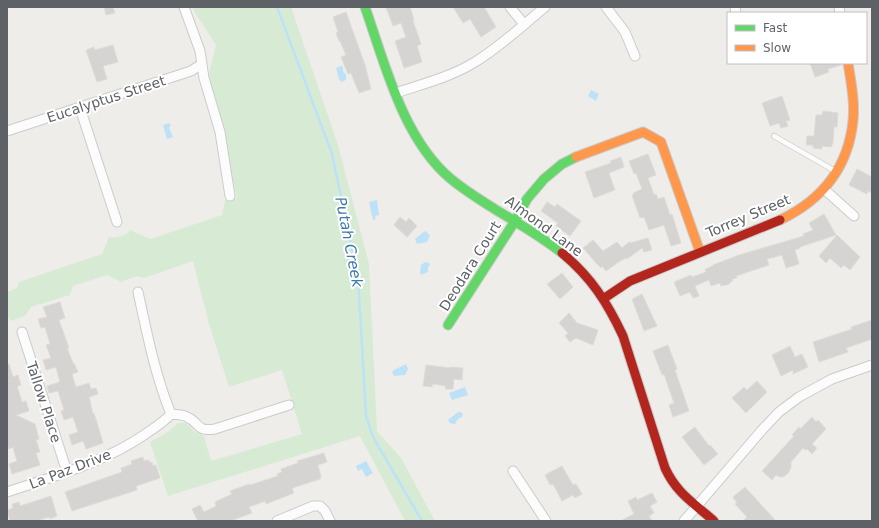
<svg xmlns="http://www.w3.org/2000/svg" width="879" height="528" viewBox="0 0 879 528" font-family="'DejaVu Sans',sans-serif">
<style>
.green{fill:#d7ebd4}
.water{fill:#bde2f8}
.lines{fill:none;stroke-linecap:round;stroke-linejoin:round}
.stream{stroke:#bde2f8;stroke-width:2.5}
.building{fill:#d5d4d2;stroke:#dedcd8}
.lane-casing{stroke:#cbcbcb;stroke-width:6}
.street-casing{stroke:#cbcbcb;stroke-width:11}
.fast-casing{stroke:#c9cac9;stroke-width:11}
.slow-casing{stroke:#c9cac9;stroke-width:11}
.jam-casing{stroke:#c9cac9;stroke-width:11}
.lane{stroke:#fcfcfc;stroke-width:4.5}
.street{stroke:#fcfcfc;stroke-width:9}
.fast{stroke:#63d668;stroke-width:9}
.slow{stroke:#ff974d;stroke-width:9}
.jam{stroke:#b3261e;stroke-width:9}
.labels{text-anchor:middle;stroke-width:4;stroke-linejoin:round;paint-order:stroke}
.street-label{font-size:14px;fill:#5e6267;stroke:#fff}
.water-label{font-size:15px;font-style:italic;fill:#3c7aae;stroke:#fff}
</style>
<rect width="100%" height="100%" fill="#eeede9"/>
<!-- green -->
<path class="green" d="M194,7H291L338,145L369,264L377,431L401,458L435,521H405L360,436L168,496L150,442L168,432L178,423H186L195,432L204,436L211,461L302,434L282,370L229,387L209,324L193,261L144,278L137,276L121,282L107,275L73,286L70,295L31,307L25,316L10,321L7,313V292L17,288L19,282L102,254L109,237C117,238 126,236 130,230L150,239L222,215L225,200L237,198L209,73L216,45L192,8Z"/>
<!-- water -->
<path class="water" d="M341,66H343V71L346,75V80L341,82L339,79L336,68Z
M591,90L599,94L596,101L588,96Z
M170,123L171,126L169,127L173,137L167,139L163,125Z
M377,200L379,215L375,216L376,219L373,220L369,202Z
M425,231L430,235L427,242L417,244L415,239Z
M425,262L429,263L430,265L428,268V272L421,275L420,272L421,265Z
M406,364L408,369L405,375L394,376L392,372L394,370Z
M465,387L468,395L452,400L449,393Z
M458,412H461L463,414L462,417L458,419L455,424L450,423L448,420Z
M366,461L373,473L366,477L362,469L358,471L356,466Z"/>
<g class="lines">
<!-- stream -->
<path class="stream" d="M277,7L332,154L358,277L366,416L373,437L422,521"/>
</g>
<!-- building -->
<path class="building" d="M104,7H113L115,13L106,15Z
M386,7H410L414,20L413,21L421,44L417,46L422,62L404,68L395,41L406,37L401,23L393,26Z
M453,7H484L496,27L481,37L470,19L463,23Z
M346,12L365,65L371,89L359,93L351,73L348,74L341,57L346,55L340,41H339L336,33L338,32L333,17Z
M113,45L118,62L103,66L107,79L97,82L86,50L94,47L95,50Z
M810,63H841V65L828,69L829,72L815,77Z
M782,96L790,120L786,121L788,126L781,128L779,123L770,126L762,103Z
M823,111L838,113L837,127H834L833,143L831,147L822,146V149L813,148V145H806L807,136H814L816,115H822Z
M648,154L656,175L648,178L654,195L656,194L658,199L664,197L670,215L672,214L681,243L671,246L664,225L649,230L644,217L640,218L632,195L634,194L633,193L642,189L636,173L634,174L629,161Z
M621,157L624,167L609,173L615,190L594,198L585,172L611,163L610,161Z
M857,169L872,177V193L868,191L867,194L849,185Z
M547,202L555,207L557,204L581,221L570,236L556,226L558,223L541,211Z
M824,214L836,235L800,247V248L795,250L799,264L786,268L782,255L767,259L769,265L736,276L737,278L732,279L733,281L729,283L730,284L721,286L720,283L711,286L709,280L695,286L699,296L693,298L690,292L680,296L674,282L691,275L692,277L706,272L705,269L713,266V265L739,255L804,236L803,234L813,230L809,223Z
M400,217L406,222L409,218L417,226L407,237L394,225Z
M837,235L860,257L850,270L844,265L841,268L830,258L826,263L819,256Z
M648,238L652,250L644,252L642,248L627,259L626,258L620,261L606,271L602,266L601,268L596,263L583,248L593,240L603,251L617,242L622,248L629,242L630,243Z
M562,273L573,287L560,299L547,284Z
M642,294L657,326L644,331L632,299Z
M60,302L65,318L59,320L69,348H67L73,363H74L78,372L72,374L76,387L89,383L91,389L96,388L98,394L89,397L93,414L94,413L103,443L86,449L83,441L72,445L69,435L78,432L73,417L64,420L61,411L64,410L58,391L49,393L47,386L60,382L56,367L46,370L43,360L51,358L46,345L50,344L45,327L41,328L38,319L47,317L43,307Z
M569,313L577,323L598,330L593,345L576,338L570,342L565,336L568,333L559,323Z
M872,320V339L846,348L848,352L819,362L813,342L852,329L851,327Z
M668,345L677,369L675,370L689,411L673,417L669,405L674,403L664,374L662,375L653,351Z
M790,346L795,357L802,354L808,367L793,374V370L781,376L772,355Z
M7,364H9L13,377L18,375L21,385L17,386L22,402L26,401L29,411L16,415L35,424L39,439L36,440L40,452L36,453L40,465L12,474L9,464L17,461L13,447L9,449L7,443Z
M426,365L451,368V367L463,368L462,380L454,379L453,389H445L446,386L433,384L432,387L423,386Z
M757,381L767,392L746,413L732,398L744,387L747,390Z
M812,417L816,422L818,420L826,429L812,444L817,448L812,454L807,449L805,450L803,448L791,462V468L788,473L783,477H780L776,475L772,480L762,471L794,436L792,435L799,427L800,429Z
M695,427L709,446L710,445L718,454L704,465L682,437Z
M324,453L327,462L318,465L321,477L320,479L295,487L292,489L294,493L266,504L265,501L249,507L252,513L230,521H198L192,509L200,505L204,512L216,506L215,502L232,494L230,491L249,484L250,485L278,476L277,474L282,472L281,469L298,463L297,461Z
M143,457L144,461L149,460L150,463L152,462L153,466L156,465L160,478L136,486L137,490L72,511L65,492L122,472L121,468L132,464L131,461Z
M562,466L573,485L576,484L582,494L575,498L573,495L562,501L553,484L550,485L545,475Z
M745,487L776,521H743L747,517L735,504L737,503L733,497Z
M652,493L657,502L650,506L654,513L649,516L652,521H620L634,514L628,501L636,497L637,500Z
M51,496L57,516L50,519L49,517L36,521H10L7,510L13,508L12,504L19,502L20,506Z"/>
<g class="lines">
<!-- lane casing -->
<g class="lane-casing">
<path id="lane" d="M774,136L835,171"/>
</g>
<!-- street casing -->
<g class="street-casing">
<path id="street" d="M184,7L200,51L204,78L220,132L230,196
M510,7L524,24
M606,7L625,32L635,56
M735,7L736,13
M839,7L840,13
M396,93C422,84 451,77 475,62C500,47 523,25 545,7
M80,108L117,222
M7,131L191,71L202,64
M824,189L854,216
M138,292C147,333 155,375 171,414
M22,332L67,472
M171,414C176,415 182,414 187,417C201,423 195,432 215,429L289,405
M513,471L546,521
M7,492C54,476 103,463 144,435C154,428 163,423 171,414
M277,521L313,506H320L325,511L330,521
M684,521L762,430L779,412L799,397L832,379L872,365"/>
</g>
<!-- fast casing -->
<g class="fast-casing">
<path id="fast" d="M365,7C385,64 403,139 451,179C485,207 527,225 562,253
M448,325L515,221L527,199L544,179L562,164L576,157"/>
</g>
<!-- slow casing -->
<g class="slow-casing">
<path id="slow" d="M576,157L643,132L661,142L700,252
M780,220C822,200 848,169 853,121C855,102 851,82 848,63"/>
</g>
<!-- jam casing -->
<g class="jam-casing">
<path id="jam" d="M562,253C591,277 607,302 623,336L665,468C677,494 694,503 714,521
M603,299L630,281L780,220"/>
</g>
<!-- lane -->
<use href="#lane" class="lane"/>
<!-- street -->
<use href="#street" class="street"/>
<!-- fast -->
<use href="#fast" class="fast"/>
<!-- slow -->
<use href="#slow" class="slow"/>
<!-- jam -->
<use href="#jam" class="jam"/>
</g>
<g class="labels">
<!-- street labels -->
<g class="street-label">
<text transform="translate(106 99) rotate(-18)" y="5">Eucalyptus Street</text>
<text transform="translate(748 216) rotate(-23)" y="5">Torrey Street</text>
<text transform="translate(544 226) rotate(36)" y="5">Almond Lane</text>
<text transform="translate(470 266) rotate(-58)" y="5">Deodara Court</text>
<text transform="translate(44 402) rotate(72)" y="5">Tallow Place</text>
<text transform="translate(70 469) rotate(-21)" y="5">La Paz Drive</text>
</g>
<!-- water labels -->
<g class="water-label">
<text transform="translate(349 242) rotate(79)" y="5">Putah Creek</text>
</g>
</g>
<!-- border -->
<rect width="879" height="528" fill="none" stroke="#5e6267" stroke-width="16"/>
<!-- legend -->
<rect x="727" y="12" width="140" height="52" fill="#ffffff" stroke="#bfc0c2"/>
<rect x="735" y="25" width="20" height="6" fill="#63d668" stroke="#bfc0c2"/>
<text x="763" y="32" font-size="12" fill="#5e6267">Fast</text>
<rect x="735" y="45" width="20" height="6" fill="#ff974d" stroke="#bfc0c2"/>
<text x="763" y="52" font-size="12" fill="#5e6267">Slow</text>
</svg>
